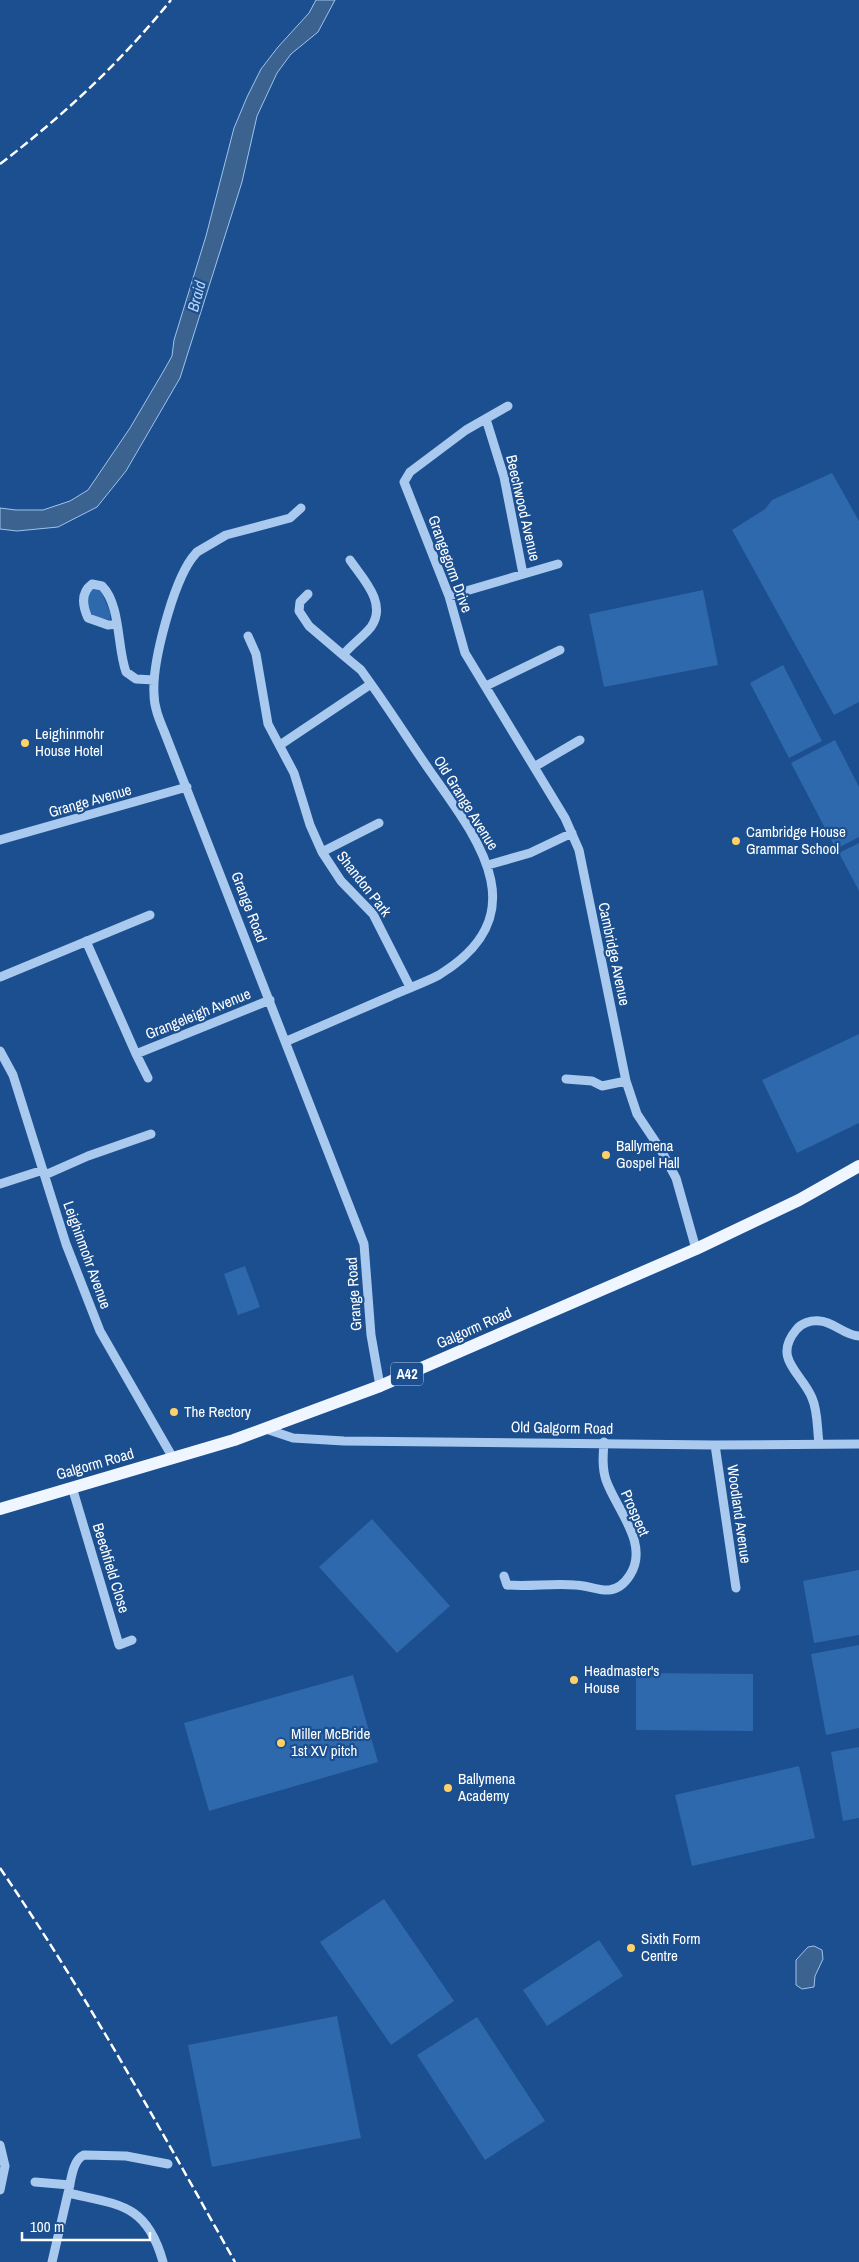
<svg xmlns="http://www.w3.org/2000/svg" width="859" height="2262" viewBox="0 0 859 2262" font-family="'Archivo Narrow',sans-serif">
<style>
.green{fill:#2e69ad}
.water{fill:#3c6290;stroke:#9cc4f0}
.lines{fill:none;stroke-linecap:round;stroke-linejoin:round}
.minor{stroke:#a9c9ee;stroke-width:9}
.major{stroke:#f0f6ff;stroke-width:12}
.rail{stroke:#fff;stroke-width:2.5;stroke-dasharray:9 4;stroke-linecap:butt}
.poi-dot{fill:#ffd166;stroke:#1b4f8f;stroke-width:2}
.labels{text-anchor:middle;stroke-width:4.5;stroke-linejoin:round;paint-order:stroke}
.shield{fill:#1b4f8f;stroke:#bbcadd;stroke-width:1}
.shield-label{font-size:14px;font-weight:bold;fill:#fff}
.street-label{font-size:15px;fill:#fff;stroke:#1b4f8f}
.poi-label{font-size:15px;fill:#fff;stroke:#1b4f8f;text-anchor:start}
.water-label{font-size:16px;font-style:italic;fill:#b5d3f5;stroke:#1b4f8f}
</style>
<rect width="100%" height="100%" fill="#1b4f8f"/>
<!-- green -->
<path class="green" d="M832,473L859,521V702L834,715L732,530L765,509L772,500Z
M93,588L101,591L110,612V620L91,616L87,609L88,593Z
M703,590L718,665L604,687L589,614Z
M783,665L822,741L789,758L750,683Z
M835,740L859,787V837L836,849L791,763Z
M859,843V891L839,853Z
M859,1034V1123L797,1153L762,1080Z
M245,1266L260,1307L238,1315L224,1274Z
M372,1519L450,1606L397,1653L319,1567Z
M859,1570V1635L814,1643L803,1581Z
M859,1645V1728L826,1735L811,1654Z
M636,1673L753,1674V1731L636,1730Z
M353,1675L378,1762L209,1811L184,1723Z
M859,1747V1818L843,1821L831,1752Z
M799,1766L815,1838L692,1866L675,1795Z
M384,1899L454,2001L391,2045L320,1942Z
M599,1940L623,1976L547,2026L523,1990Z
M337,2016L361,2138L212,2167L188,2045Z
M477,2017L545,2121L485,2160L417,2055Z"/>
<!-- water -->
<path class="water" d="M316,0H335L318,32L291,54L277,73L257,116L242,182L180,378L126,471L97,507L58,527L17,531L0,529V508L16,510H43L70,501L88,490L130,428L163,372L172,356L174,340L206,236L234,128L247,97L261,69L278,47L309,13Z
M814,1946L822,1950L823,1959L815,1976L814,1987L802,1989L796,1985V1960L808,1947Z"/>
<g class="lines">
<!-- minor -->
<path class="minor" d="M508,406L466,430L410,472L404,482L449,596L465,653L565,818L579,850L626,1081L637,1114L661,1150L676,1178L696,1249
M486,419L504,477L523,574
M301,508L290,518L226,535L197,552L192,558C173,584 152,662 154,694C154,707 159,719 164,731L364,1244L371,1335L380,1386
M308,594L300,602L299,611L309,626L343,655C351,645 363,637 371,627C388,603 362,578 350,560
M449,596L558,564
M117,624L108,625L88,618C83,607 80,593 92,584L102,586C121,605 117,648 126,672L136,679L154,680
M248,636L256,654L268,724L294,773L310,825L322,852L341,881L373,914L410,987
M486,686L560,650
M280,745L371,684
M534,767L580,740
M0,840L187,787
M322,852L379,823
M488,865L530,853L572,833
M86,941L136,1054L270,1000
M0,977L150,915
M287,1041C321,1026 356,1011 391,996C406,989 424,983 439,975C538,915 479,840 430,771C410,742 391,712 371,684L361,670L343,655
M0,1051L13,1075L66,1244L100,1331L173,1458
M136,1054L148,1078
M566,1079L592,1081L602,1086L626,1081
M45,1175L88,1156L151,1134
M0,1184L43,1170
M266,1429L293,1438L344,1441L715,1445L859,1444
M819,1443C817,1429 818,1411 812,1398C802,1373 772,1359 796,1330C801,1323 811,1320 820,1321C834,1322 844,1335 859,1336
M715,1445L736,1588
M72,1487L119,1645L132,1640
M504,1576L507,1585C530,1587 552,1583 575,1585C587,1585 598,1591 609,1590C619,1589 625,1583 630,1575C650,1544 616,1509 606,1480C602,1468 603,1455 604,1442
M0,2145L5,2166L0,2190
M35,2182L70,2185
M68,2193C71,2182 72,2160 84,2155L126,2156L168,2164
M52,2262L68,2193C120,2205 147,2204 163,2262"/>
<!-- major -->
<path class="major" d="M0,1509L234,1440L380,1386L696,1249L799,1200L859,1166"/>
<!-- rail -->
<path class="rail" d="M0,164C64,115 120,63 171,0
M0,1868C87,1995 160,2129 235,2262"/>
</g>
<!-- markers -->
<g class="poi-dot">
<circle cx="25" cy="743" r="5"/>
<circle cx="736" cy="841" r="5"/>
<circle cx="606" cy="1155" r="5"/>
<circle cx="174" cy="1412" r="5"/>
<circle cx="574" cy="1680" r="5"/>
<circle cx="281" cy="1743" r="5"/>
<circle cx="448" cy="1788" r="5"/>
<circle cx="631" cy="1948" r="5"/>
</g>
<g class="labels">
<!-- shield labels -->
<rect class="shield" x="391" y="1362.5" width="32" height="23" rx="4"/>
<g class="shield-label">
<text x="407" y="1379">A42</text>
</g>
<!-- street labels -->
<g class="street-label">
<text transform="translate(523 508) rotate(77)" y="5">Beechwood Avenue</text>
<text transform="translate(450 564) rotate(70)" y="5">Grangegorm Drive</text>
<text transform="translate(90 801) rotate(-16)" y="5">Grange Avenue</text>
<text transform="translate(466 803) rotate(58)" y="5">Old Grange Avenue</text>
<text transform="translate(364 884) rotate(52)" y="5">Shandon Park</text>
<text transform="translate(249 907) rotate(69)" y="5">Grange Road</text>
<text transform="translate(614 954) rotate(78)" y="5">Cambridge Avenue</text>
<text transform="translate(198 1014) rotate(-22)" y="5">Grangeleigh Avenue</text>
<text transform="translate(87 1255) rotate(70)" y="5">Leighinmohr Avenue</text>
<text transform="translate(354 1294) rotate(-94)" y="5">Grange Road</text>
<text transform="translate(474 1328) rotate(-24)" y="5">Galgorm Road</text>
<text transform="translate(562 1428) rotate(1)" y="5">Old Galgorm Road</text>
<text transform="translate(95 1464) rotate(-16)" y="5">Galgorm Road</text>
<text transform="translate(635 1513) rotate(66)" y="5">Prospect</text>
<text transform="translate(739 1514) rotate(82)" y="5">Woodland Avenue</text>
<text transform="translate(111 1568) rotate(73)" y="5">Beechfield Close</text>
</g>
<!-- poi labels -->
<g class="poi-label">
<text x="35" y="739">Leighinmohr<tspan x="35" dy="17">House Hotel</tspan></text>
<text x="746" y="837">Cambridge House<tspan x="746" dy="17">Grammar School</tspan></text>
<text x="616" y="1151">Ballymena<tspan x="616" dy="17">Gospel Hall</tspan></text>
<text x="184" y="1417">The Rectory</text>
<text x="584" y="1676">Headmaster's<tspan x="584" dy="17">House</tspan></text>
<text x="291" y="1739">Miller McBride<tspan x="291" dy="17">1st XV pitch</tspan></text>
<text x="458" y="1784">Ballymena<tspan x="458" dy="17">Academy</tspan></text>
<text x="641" y="1944">Sixth Form<tspan x="641" dy="17">Centre</tspan></text>
</g>
<!-- water labels -->
<g class="water-label">
<text transform="translate(196 296) rotate(-75)" y="6">Braid</text>
</g>
</g>
<!-- scale -->
<path d="M22 2232v8h128v-8" fill="none" stroke="#ffffff" stroke-width="2.5"/>
<text x="30" y="2232" font-size="15" fill="#ffffff" stroke="#1b4f8f" stroke-width="4" paint-order="stroke">100 m</text>
</svg>
